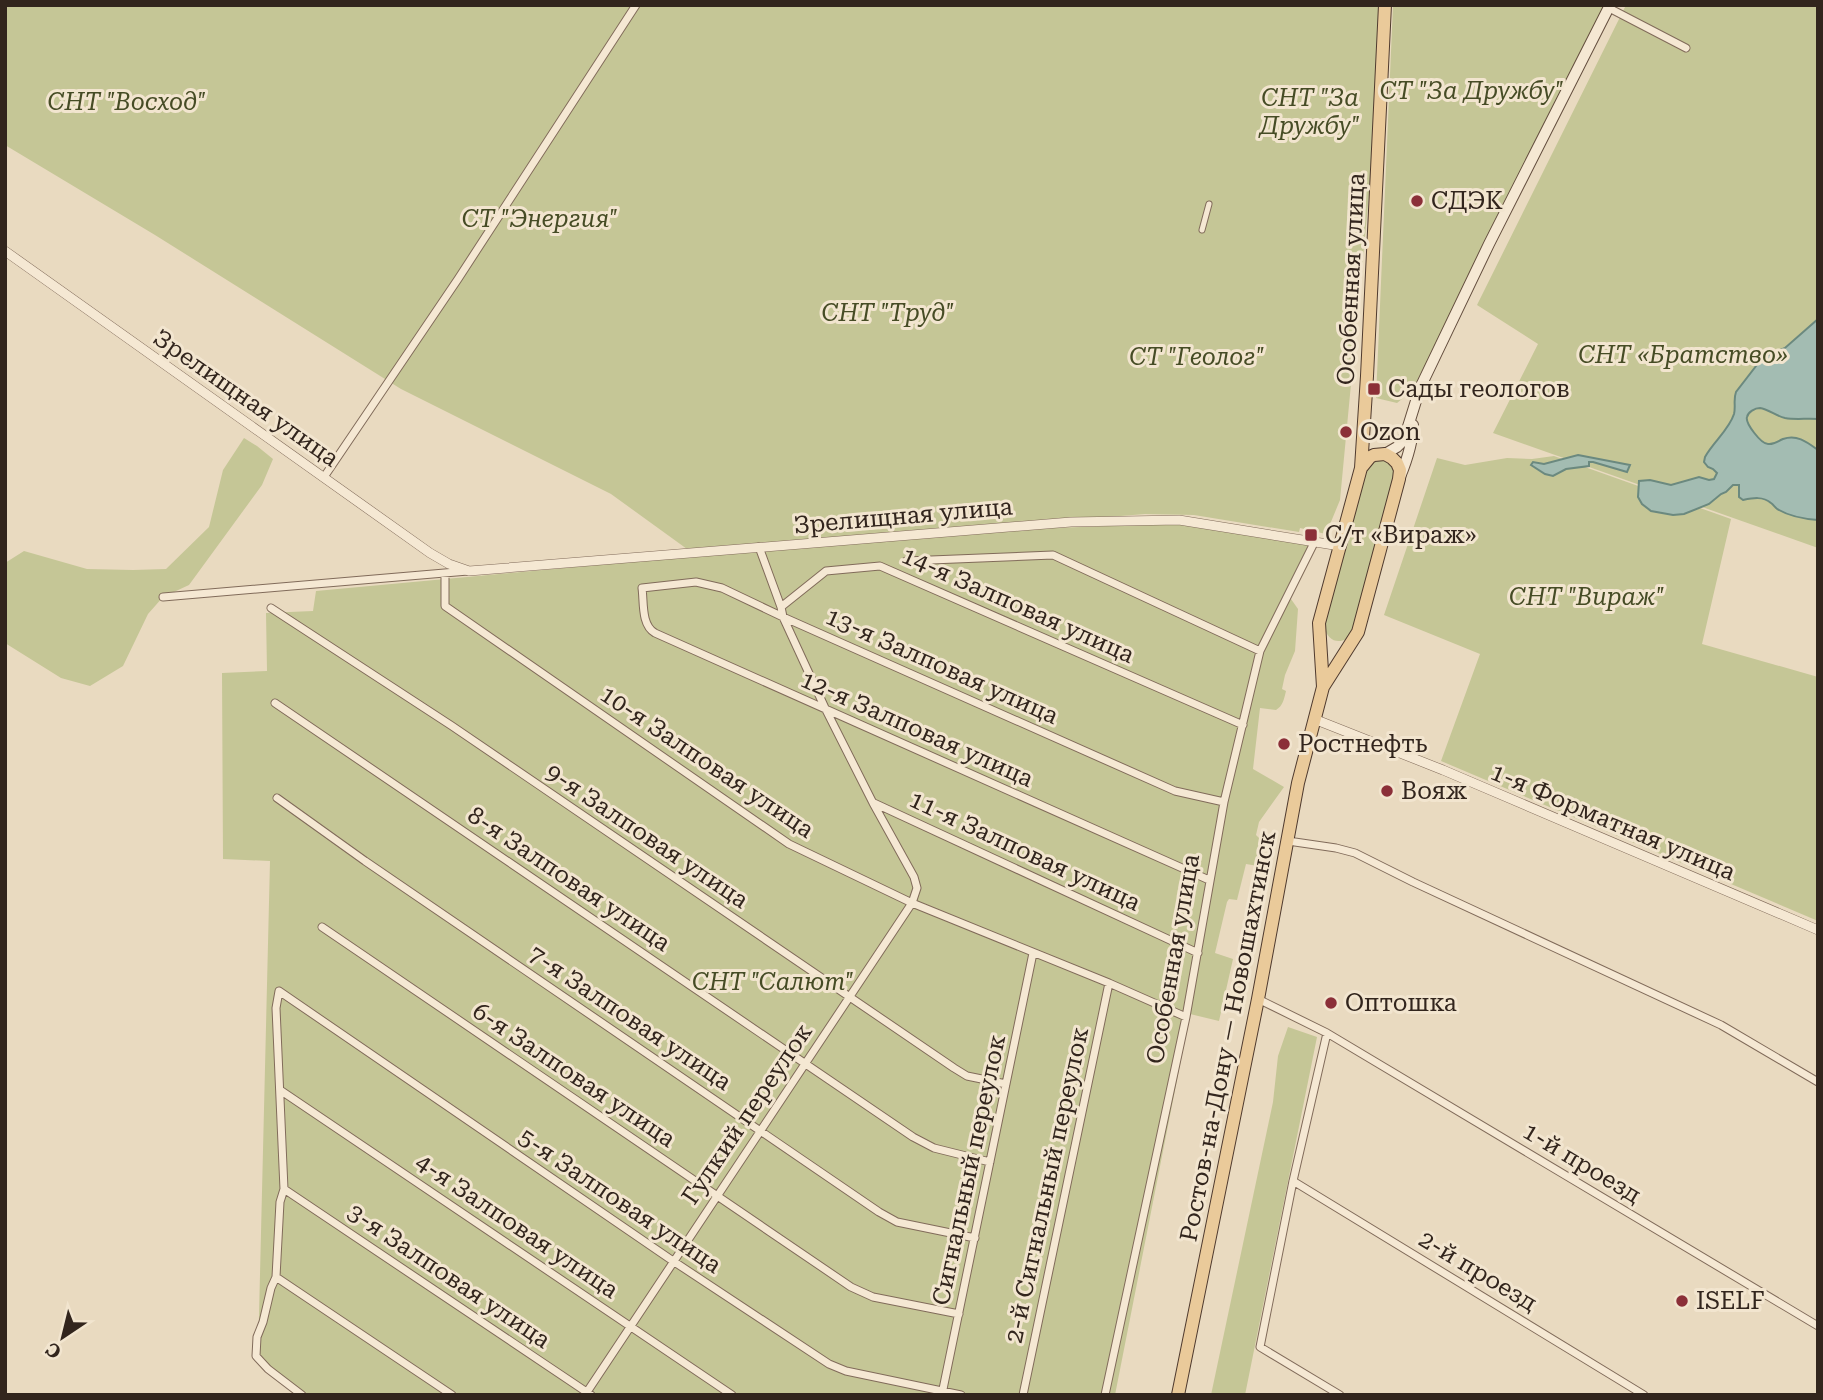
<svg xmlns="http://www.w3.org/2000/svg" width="1823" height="1400" viewBox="0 0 1823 1400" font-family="'Roboto Serif',serif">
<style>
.green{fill:#c5c696}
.water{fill:#a3bcb2;stroke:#6b897f;stroke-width:2}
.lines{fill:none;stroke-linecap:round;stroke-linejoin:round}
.pedestrian-casing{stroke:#816b5a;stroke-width:7}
.minor-casing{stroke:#816b5a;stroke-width:9}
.tertiary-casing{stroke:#816b5a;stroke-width:10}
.secondary-casing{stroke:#634d3d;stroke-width:12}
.primary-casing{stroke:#4f3a2e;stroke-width:14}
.pedestrian{stroke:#f5e8d3;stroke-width:5}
.minor{stroke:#f5e8d3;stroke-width:7}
.tertiary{stroke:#f5e8d3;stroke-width:9}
.secondary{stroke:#f5e8d3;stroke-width:10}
.primary{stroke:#eaca9a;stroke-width:12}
.poi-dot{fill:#8b2f38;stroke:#f2e5cf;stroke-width:2.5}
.labels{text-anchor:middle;stroke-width:6;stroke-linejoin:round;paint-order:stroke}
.park-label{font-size:24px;font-style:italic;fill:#464c25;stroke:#f2e5cf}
.poi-label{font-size:24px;fill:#32251d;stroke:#f2e5cf;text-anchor:start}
.street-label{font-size:24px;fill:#32251d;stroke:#f2e5cf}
</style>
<rect width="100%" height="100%" fill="#e9dac0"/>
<!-- green -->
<path class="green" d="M5,5H1380L1370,184L1340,500L1326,534L1300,528L1299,532L1194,515L1145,514L884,536L687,549L611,494L401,389L155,235L5,145Z
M1393,5H1608L1412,391L1397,403L1376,398Z
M1626,5H1818V548L1493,433L1538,344L1477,305Z
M244,438L257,446L273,459L262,485L189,585L163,597L148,614L123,666L90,686L61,678L5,643V563L24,551L87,569L133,570L166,569L209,527L223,470Z
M1554,456L1731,519L1702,644L1818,677V921L1441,761L1480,654L1384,615L1437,458L1465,465L1507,458L1532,459Z
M1381,459C1390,462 1394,466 1395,475L1354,631L1347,639C1336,644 1328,640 1324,627L1366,469L1370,463Z
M1190,523L1315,545L1284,608L1291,599L1298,609L1295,651L1285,675L1282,689L1286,691C1284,699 1283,706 1276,710L1260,708L1253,769L1284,787L1259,822L1256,835L1264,843L1258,866L1246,864L1237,900L1229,899L1227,902L1215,953L1233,959L1219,1021L1190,1014L1115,1395H308L258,1357L270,861L223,859L222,673L267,671L266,613L313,611L316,591L693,556L1053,528Z
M1288,1027L1317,1037L1245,1395H1211L1273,1102L1278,1056Z"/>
<!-- water -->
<path class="water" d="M1818,319V419C1807,418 1796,420 1785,418C1776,416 1768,409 1760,408C1755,408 1748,412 1747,417C1745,423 1761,444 1768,444C1774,445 1778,441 1783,439C1797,434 1807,442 1818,450V520C1805,519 1791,517 1779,510C1776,509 1774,505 1771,503C1763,496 1753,498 1743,500L1739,497V485H1733L1726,492L1721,494L1709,504L1684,514L1673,515L1651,511L1642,504L1638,497L1639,481L1650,480L1671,485L1699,477L1709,480L1714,479L1717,473L1713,469L1708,467L1704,462L1705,457C1713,442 1729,430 1734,414C1736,406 1733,400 1736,392L1763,357L1785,348Z
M1578,455L1630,465L1627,472L1593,462H1589V466L1566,469L1553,476L1545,474L1531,465L1533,462L1544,464Z"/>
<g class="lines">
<!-- pedestrian casing -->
<g class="pedestrian-casing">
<path id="pedestrian" d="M1202,230L1209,204"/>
</g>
<!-- minor casing -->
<g class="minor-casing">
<path id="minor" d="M1609,8L1686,48
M324,477L458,279L636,5
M906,561L1053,555L1260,651
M445,573V606L789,844L912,903L1109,983L1186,1017
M163,597L468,571
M781,607L826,571L880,566L1243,725
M271,608L452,726L954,1068L967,1076L1006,1084
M275,703L913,1137L934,1148L990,1162
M277,798L365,861L879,1212L897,1222L975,1238
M874,803L1198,953
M1288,841L1336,848L1355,853L1413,882L1721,1025L1818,1082
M1209,880L655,633C641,625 644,602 642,588L696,582L722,588L783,617L1175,791L1224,802
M322,927L851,1287L873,1297L959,1314
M1258,999L1327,1033L1293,1181L1260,1347L1340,1395
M1327,1033L1818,1326
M280,1090L732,1395
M1293,1181L1644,1395
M284,1189L591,1395
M276,1277L452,1395
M942,1394L1033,953
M302,1395L268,1369L256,1356L257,1337L263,1322L271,1288L276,1277L280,1202L284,1189L276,1008L279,991L673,1261L829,1364L846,1371L961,1395
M585,1395L912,903L917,888L914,877L873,803L825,708L783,617L781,607L759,547
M1023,1395L1109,983
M1105,1395L1186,1017L1224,802L1260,651L1315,541"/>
</g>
<!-- tertiary casing -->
<g class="tertiary-casing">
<path id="tertiary" d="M5,251L430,553L449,564L469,571L1071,522L1179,520L1340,546
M1314,719L1443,770L1818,930"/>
</g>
<!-- secondary casing -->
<g class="secondary-casing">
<path id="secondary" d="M1385,454L1397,447L1402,442L1406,433L1420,388L1489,244L1610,5
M1400,477C1407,460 1413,443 1413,425"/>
</g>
<!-- primary casing -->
<g class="primary-casing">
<path id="primary" d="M1361,468L1367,376L1385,5
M1178,1395L1258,999L1298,783L1323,687L1319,623L1361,468L1370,457L1374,455L1385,454L1392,458L1397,463L1400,470L1399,479L1358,632L1323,687"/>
</g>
<!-- pedestrian -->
<use href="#pedestrian" class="pedestrian"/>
<!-- minor -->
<use href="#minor" class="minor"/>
<!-- tertiary -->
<use href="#tertiary" class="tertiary"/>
<!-- secondary -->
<use href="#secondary" class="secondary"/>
<!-- primary -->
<use href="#primary" class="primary"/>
</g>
<!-- markers -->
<g class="poi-dot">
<circle cx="1417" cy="201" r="7"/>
<rect x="1367" y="382" width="14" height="14" rx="3.5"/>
<circle cx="1346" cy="432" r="7"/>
<rect x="1304" y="528" width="14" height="14" rx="3.5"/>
<circle cx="1284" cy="744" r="7"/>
<circle cx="1387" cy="791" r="7"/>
<circle cx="1331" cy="1003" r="7"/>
<circle cx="1682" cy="1301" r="7"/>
</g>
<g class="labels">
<!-- park labels -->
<g class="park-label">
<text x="1472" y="99">СТ "За Дружбу"</text>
<text x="1310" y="106">СНТ "За<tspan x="1310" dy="28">Дружбу"</tspan></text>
<text x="127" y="110">СНТ "Восход"</text>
<text x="540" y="227">СТ "Энергия"</text>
<text x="888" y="321">СНТ "Труд"</text>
<text x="1683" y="363">СНТ «Братство»</text>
<text x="1197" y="365">СТ "Геолог"</text>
<text x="1587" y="605">СНТ "Вираж"</text>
<text x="773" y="990">СНТ "Салют"</text>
</g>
<!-- poi labels -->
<g class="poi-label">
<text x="1431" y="209">СДЭК</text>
<text x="1388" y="397">Сады геологов</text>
<text x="1360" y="440">Ozon</text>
<text x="1325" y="543">С/т «Вираж»</text>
<text x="1298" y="752">Ростнефть</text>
<text x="1401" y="799">Вояж</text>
<text x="1345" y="1011">Оптошка</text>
<text x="1696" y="1309">ISELF</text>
</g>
<!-- street labels -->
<g class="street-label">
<text transform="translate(1351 279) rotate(-87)" y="8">Особенная улица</text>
<text transform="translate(246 398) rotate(35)" y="8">Зрелищная улица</text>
<text transform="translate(903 516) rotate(-5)" y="8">Зрелищная улица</text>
<text transform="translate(1018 605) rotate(24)" y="8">14-я Залповая улица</text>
<text transform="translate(942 666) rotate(24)" y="8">13-я Залповая улица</text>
<text transform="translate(917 729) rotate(24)" y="8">12-я Залповая улица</text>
<text transform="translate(707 762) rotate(34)" y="8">10-я Залповая улица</text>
<text transform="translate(1613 822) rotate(23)" y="8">1-я Форматная улица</text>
<text transform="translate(647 836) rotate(34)" y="8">9-я Залповая улица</text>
<text transform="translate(1025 851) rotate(25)" y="8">11-я Залповая улица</text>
<text transform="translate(569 879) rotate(34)" y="8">8-я Залповая улица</text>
<text transform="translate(1173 959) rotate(-80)" y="8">Особенная улица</text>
<text transform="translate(630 1018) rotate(34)" y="8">7-я Залповая улица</text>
<text transform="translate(1228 1036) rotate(-79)" y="8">Ростов-на-Дону — Новошахтинск</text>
<text transform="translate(574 1075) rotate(34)" y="8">6-я Залповая улица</text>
<text transform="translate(747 1114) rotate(-56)" y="8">Гулкий переулок</text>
<text transform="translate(1582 1163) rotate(31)" y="8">1-й проезд</text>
<text transform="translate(969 1170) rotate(-78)" y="8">Сигнальный переулок</text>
<text transform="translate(1047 1185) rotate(-78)" y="8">2-й Сигнальный переулок</text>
<text transform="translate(620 1201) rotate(34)" y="8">5-я Залповая улица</text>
<text transform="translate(517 1226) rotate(34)" y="8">4-я Залповая улица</text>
<text transform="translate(1478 1271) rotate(31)" y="8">2-й проезд</text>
<text transform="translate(449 1276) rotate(34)" y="8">3-я Залповая улица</text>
</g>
</g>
<!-- border -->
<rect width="1823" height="1400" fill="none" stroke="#32251d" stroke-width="14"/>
<!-- north arrow -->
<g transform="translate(63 1337) rotate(215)" stroke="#f2e5cf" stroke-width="5" paint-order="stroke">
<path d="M0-5L12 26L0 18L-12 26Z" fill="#32251d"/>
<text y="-10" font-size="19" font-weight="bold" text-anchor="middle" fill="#32251d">С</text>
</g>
</svg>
